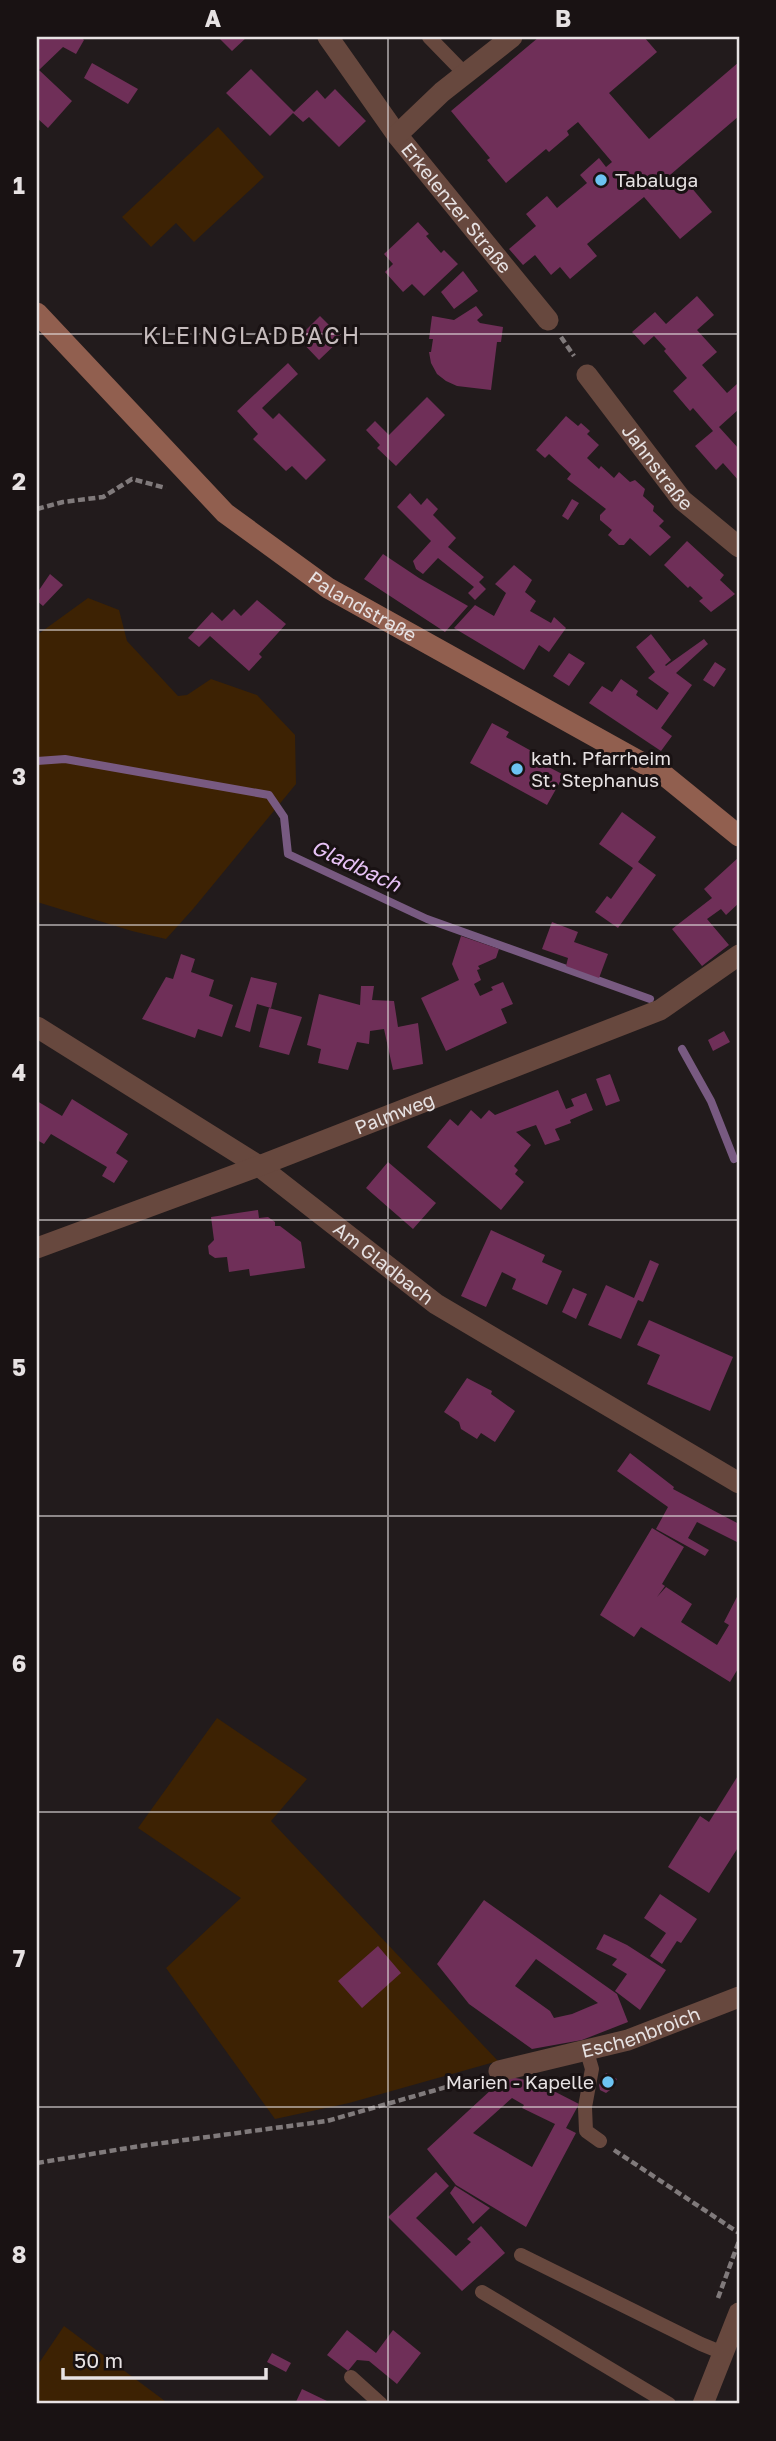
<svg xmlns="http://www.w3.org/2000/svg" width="776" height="2441" viewBox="0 0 776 2441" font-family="'Golos Text',sans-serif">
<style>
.green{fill:#3d2203}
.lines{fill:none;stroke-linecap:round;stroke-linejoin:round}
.stream{stroke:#785a81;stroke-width:8}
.building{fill:#6f2f58;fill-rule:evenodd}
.path{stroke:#807a7b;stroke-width:4.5;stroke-dasharray:7 3.5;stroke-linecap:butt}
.service{stroke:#67483e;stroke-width:14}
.minor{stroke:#67483e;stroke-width:21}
.tertiary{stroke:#67483e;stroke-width:21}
.secondary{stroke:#915f4f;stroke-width:21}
.grid{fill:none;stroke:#e7e2e3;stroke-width:2;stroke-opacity:0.55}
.poi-dot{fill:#6cc3f2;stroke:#191213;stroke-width:2.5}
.labels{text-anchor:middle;stroke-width:6;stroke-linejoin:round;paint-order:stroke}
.poi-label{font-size:19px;fill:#e7e2e3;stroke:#191213;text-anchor:start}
.street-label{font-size:19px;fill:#e7e2e3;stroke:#191213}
.water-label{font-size:21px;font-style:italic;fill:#e7c2f6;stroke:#191213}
.quarter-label{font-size:23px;letter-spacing:2px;fill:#c6bcbd;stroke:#191213}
.neatline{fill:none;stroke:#e7e2e3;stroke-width:2.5}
.grid-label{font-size:23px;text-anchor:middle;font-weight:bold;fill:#e7e2e3}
</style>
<rect width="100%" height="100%" fill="#221b1c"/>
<!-- green -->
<path class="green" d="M218,127L264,177L194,242L176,223L151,247L122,217Z
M88,598L119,610L127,641L178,696L187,695L211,679L257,695L295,735L296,784L193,909L166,939L132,931L37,902V635Z
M217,1718L307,1779L271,1821L498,2061L349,2103L275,2119L166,1968L241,1898L138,1828Z
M64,2326L169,2404H37V2366Z"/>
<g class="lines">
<!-- stream -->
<path class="stream" d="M37,761L65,759L269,795L284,817L288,854L427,919L650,999
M682,1049L711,1101L734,1159"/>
</g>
<!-- building -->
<path class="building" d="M37,37H81L84,40L76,54L63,47L39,70L72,101L48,128L37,118Z
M218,37H247L232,51Z
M539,37H644L657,52L609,93L649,139L739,62V116L670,175L679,186L685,180L712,212L680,239L644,197L587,244L597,256L570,279L560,267L551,275L535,255L523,265L509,249L536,226L526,214L547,196L557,208L587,183L580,175L599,158L606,167L612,162L578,122L567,131L569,135L549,152L546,149L506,183L487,160L490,158L451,111Z
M92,63L138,89L128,104L84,78Z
M251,69L294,112L317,90L325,99L335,89L366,121L339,147L309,117L303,122L293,113L270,136L226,93Z
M418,222L429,234L426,236L441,253L444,250L458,264L424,296L412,284L403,292L385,272L393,264L384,254Z
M463,271L478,291L454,309L441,292Z
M697,296L714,315L697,330L717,352L702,365L727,393L737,384L739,387V409L719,427L739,449V481L723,463L716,470L695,446L713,431L693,408L690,411L673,391L687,378L664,351L666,349L654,336L644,345L632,332L655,312L666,324Z
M476,306L483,315L477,320L480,323L503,327L501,342H497L491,390L457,386L446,381L437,374L431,363L429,352H431L433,339H429L432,316L454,320Z
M320,316L342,338L319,360L298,338Z
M288,363L298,374L262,408L273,419L279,413L326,460L306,480L292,466L286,471L253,439L258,434L237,411Z
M427,397L445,415L396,466L377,448L380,445L366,430L375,421L389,435Z
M566,416L578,426L581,423L590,431L587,434L599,445L587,458L599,469L601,466L614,478L619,472L630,482L635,480L645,489L643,496L654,506L653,511L664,521L659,526L671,537L650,556L630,538L624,545H619L608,535L612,530L600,520V515L606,509L567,479L571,474L549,454L545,458L536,450Z
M410,493L421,505L427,498L438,509L433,515L456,538L448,547L484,577L479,582L486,589L475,600L468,593L474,587L438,558L423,574L416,569L413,561L431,541L397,507Z
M572,499L579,503L568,520L562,516Z
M687,541L724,575L720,580L735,594L711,612L699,601L703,598L690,586L688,588L664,565Z
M383,554L419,578L468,606L445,632L364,579Z
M514,565L532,580L525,592L536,601L530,611L551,623L554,617L566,628L549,652L539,645L524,670L454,628L475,605L494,616L506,593L495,584Z
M50,574L63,585L43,606L37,601V593Z
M257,600L286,624L259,654L262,657L249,671L210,636L199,647L188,638L212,612L222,621L234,609L241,616Z
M651,634L671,660L665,665L666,666L704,639L708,644L676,673L692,685L661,728L672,736L661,751L589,703L602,686L612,692L621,679L638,691L636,695L657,710L669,693L648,678L655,672L636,647Z
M569,653L585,663L569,686L553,676Z
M715,662L726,669L714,687L703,680Z
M492,723L509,732L506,737L544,758L541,763L564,775L547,805L470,763Z
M622,812L656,837L638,862L656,875L618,928L595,912L607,896L611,899L633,868L599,844Z
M739,857V903L726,915L721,909L707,919L729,945L702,966L672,929L712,898L704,889Z
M552,922L578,932L574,942L608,954L599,978L566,966L568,958L542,949Z
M461,936L499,949L496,958L478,966L480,969L477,970L481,980L474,984L480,996L493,990L491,987L503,982L513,1004L501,1009L507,1023L446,1051L421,998L459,980L452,964Z
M181,954L195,959L191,972L214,980L209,996L233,1005L222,1037L198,1029L195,1038L142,1019L166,977L173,979Z
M251,977L277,983L271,1008L257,1004L250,1032L235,1027Z
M361,986H374L372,1000L394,1001L398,1027L418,1023L423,1064L393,1070L384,1029L370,1031L369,1044L357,1042L348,1070L318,1063L321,1049L307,1045L319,994L360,1005Z
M269,1008L302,1017L289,1055L259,1047Z
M724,1031L730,1042L713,1051L708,1040Z
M610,1074L620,1101L606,1106L596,1079Z
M558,1090L566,1109L574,1106L571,1099L586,1093L593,1110L570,1120L571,1123L555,1129L560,1140L545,1145L536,1125L516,1132L531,1145L514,1166L518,1170L515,1174L524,1182L501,1210L427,1147L450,1119L458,1126L471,1110L481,1119L489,1110L495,1115Z
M72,1099L128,1134L116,1153L128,1161L114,1183L102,1176L107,1167L51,1134L44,1144L37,1140V1101L62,1116Z
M388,1162L436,1203L413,1229L366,1188Z
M258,1210L259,1218L268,1217L275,1222V1226H280L301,1242L305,1268L250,1276L249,1269L229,1272L227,1257L215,1258L209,1254L208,1246L214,1240L211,1217Z
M491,1230L545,1255L542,1262L562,1271L547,1305L512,1289L516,1279L502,1272L486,1307L461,1296Z
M650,1260L659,1264L643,1302L638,1300L621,1339L588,1325L606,1285L634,1298Z
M573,1288L587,1294L576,1319L562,1312Z
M649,1320L733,1357L710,1411L647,1384L660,1355L637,1345Z
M467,1378L492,1391L491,1394L515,1411L495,1442L481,1433L477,1439L461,1429L459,1422L444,1412Z
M630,1453L674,1487L673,1489L739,1524V1543L697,1522L688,1538L709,1550L705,1556L656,1529L668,1507L617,1471Z
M652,1528L684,1547L662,1584L665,1586L657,1597L666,1587L692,1604L681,1622L717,1645L729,1625L724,1622L739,1593V1667L730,1682L641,1627L634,1637L600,1615Z
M739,1774V1846L709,1893L668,1867L700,1816L709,1822Z
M660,1894L697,1919L681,1943L677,1941L662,1964L650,1956L666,1933L644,1918Z
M484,1900L617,1994L628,2022L582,2040L532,2049L469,2004L437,1964ZM536,1959L598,2003L572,2014L554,2018L550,2011L515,1986Z
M604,1934L627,1945L666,1970L640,2010L615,1991L627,1974L612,1965L617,1959L596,1949Z
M378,1946L401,1973L362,2008L338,1981Z
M606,2073L617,2079L610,2090L606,2093L600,2090L599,2085Z
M506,2076L536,2082L579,2104L566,2128L576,2133L526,2227L456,2185L427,2149ZM512,2098L524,2105L522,2108L555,2124L532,2167L473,2133Z
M436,2172L449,2186L416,2218L456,2256L471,2242L467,2239L481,2226L505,2253L462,2291L388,2217Z
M455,2186L490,2208L473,2224L450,2193Z
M347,2330L376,2353L393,2330L421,2353L397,2384L369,2361L357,2360L348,2371L327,2355Z
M272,2353L291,2363L286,2372L267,2362Z
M302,2389L327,2401L332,2404H295Z"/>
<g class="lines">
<!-- path -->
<path class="path" d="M561,337L574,356
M37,509L63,502L103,497L132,479L166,488
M614,2150L739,2233
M37,2163L140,2146L327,2121L478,2078
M718,2298L739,2241"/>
<!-- service -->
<path class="service" d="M429,37L465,74
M587,2052L592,2069L585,2107L586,2131L600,2141
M521,2255L701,2344L723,2353
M482,2292L669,2404
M351,2377L381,2404"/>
<!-- minor -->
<g class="minor">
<path id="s1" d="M328,37L397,135L548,320"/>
<path d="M397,135L442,92L512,37"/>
<path id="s2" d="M587,375L682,500L739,547"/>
<path id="s3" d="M37,1027L259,1166L436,1304L739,1483"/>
<path id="s4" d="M37,1248L259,1166L660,1010L739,955"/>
<path id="s5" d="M499,2071L628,2040L739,1997"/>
</g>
<!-- tertiary -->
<path class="tertiary" d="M703,2404L739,2313"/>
<!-- secondary -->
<path class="secondary" id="s6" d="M37,313L225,513L328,588L664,775L739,836"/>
</g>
<!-- grid -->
<path class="grid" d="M388,37V2404M37,334H739M37,630H739M37,925H739M37,1220H739M37,1516H739M37,1812H739M37,2107H739"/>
<!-- markers -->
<g class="poi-dot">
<circle cx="601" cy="180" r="7"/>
<circle cx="517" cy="769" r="7"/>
<circle cx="608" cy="2082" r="7"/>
</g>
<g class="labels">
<!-- poi labels -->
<g class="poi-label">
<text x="615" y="187">Tabaluga</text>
<text x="531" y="765">kath. Pfarrheim<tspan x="531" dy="22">St. Stephanus</tspan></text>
<text x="594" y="2089" text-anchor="end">Marien - Kapelle</text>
</g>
<!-- street labels -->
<g class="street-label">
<text dy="7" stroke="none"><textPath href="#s1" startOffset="214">Erkelenzer Straße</textPath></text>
<text dy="7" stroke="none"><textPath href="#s2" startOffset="116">Jahnstraße</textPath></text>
<text dy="7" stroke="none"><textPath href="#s6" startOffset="441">Palandstraße</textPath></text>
<text dy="7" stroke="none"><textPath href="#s4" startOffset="382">Palmweg</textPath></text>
<text dy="7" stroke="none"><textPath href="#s3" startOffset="420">Am Gladbach</textPath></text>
<text dy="7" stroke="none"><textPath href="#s5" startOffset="147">Eschenbroich</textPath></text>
</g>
<!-- water labels -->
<g class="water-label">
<text transform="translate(356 866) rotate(25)" y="7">Gladbach</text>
</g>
<!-- quarter labels -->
<g class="quarter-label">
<text x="252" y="344">KLEINGLADBACH</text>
</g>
</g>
<!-- border -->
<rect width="776" height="2441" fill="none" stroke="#191213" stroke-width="77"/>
<!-- scale -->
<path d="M63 2368v10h203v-10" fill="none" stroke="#e7e2e3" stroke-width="3.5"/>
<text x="74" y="2368" font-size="21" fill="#e7e2e3" stroke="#191213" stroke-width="5" paint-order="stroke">50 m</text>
<rect x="38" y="38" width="700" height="2364" class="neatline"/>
<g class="grid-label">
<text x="213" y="27">A</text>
<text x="563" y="27">B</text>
<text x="19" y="194">1</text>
<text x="19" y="490">2</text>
<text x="19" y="785">3</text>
<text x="19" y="1081">4</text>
<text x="19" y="1376">5</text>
<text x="19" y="1672">6</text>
<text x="19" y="1967">7</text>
<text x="19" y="2263">8</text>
</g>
</svg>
